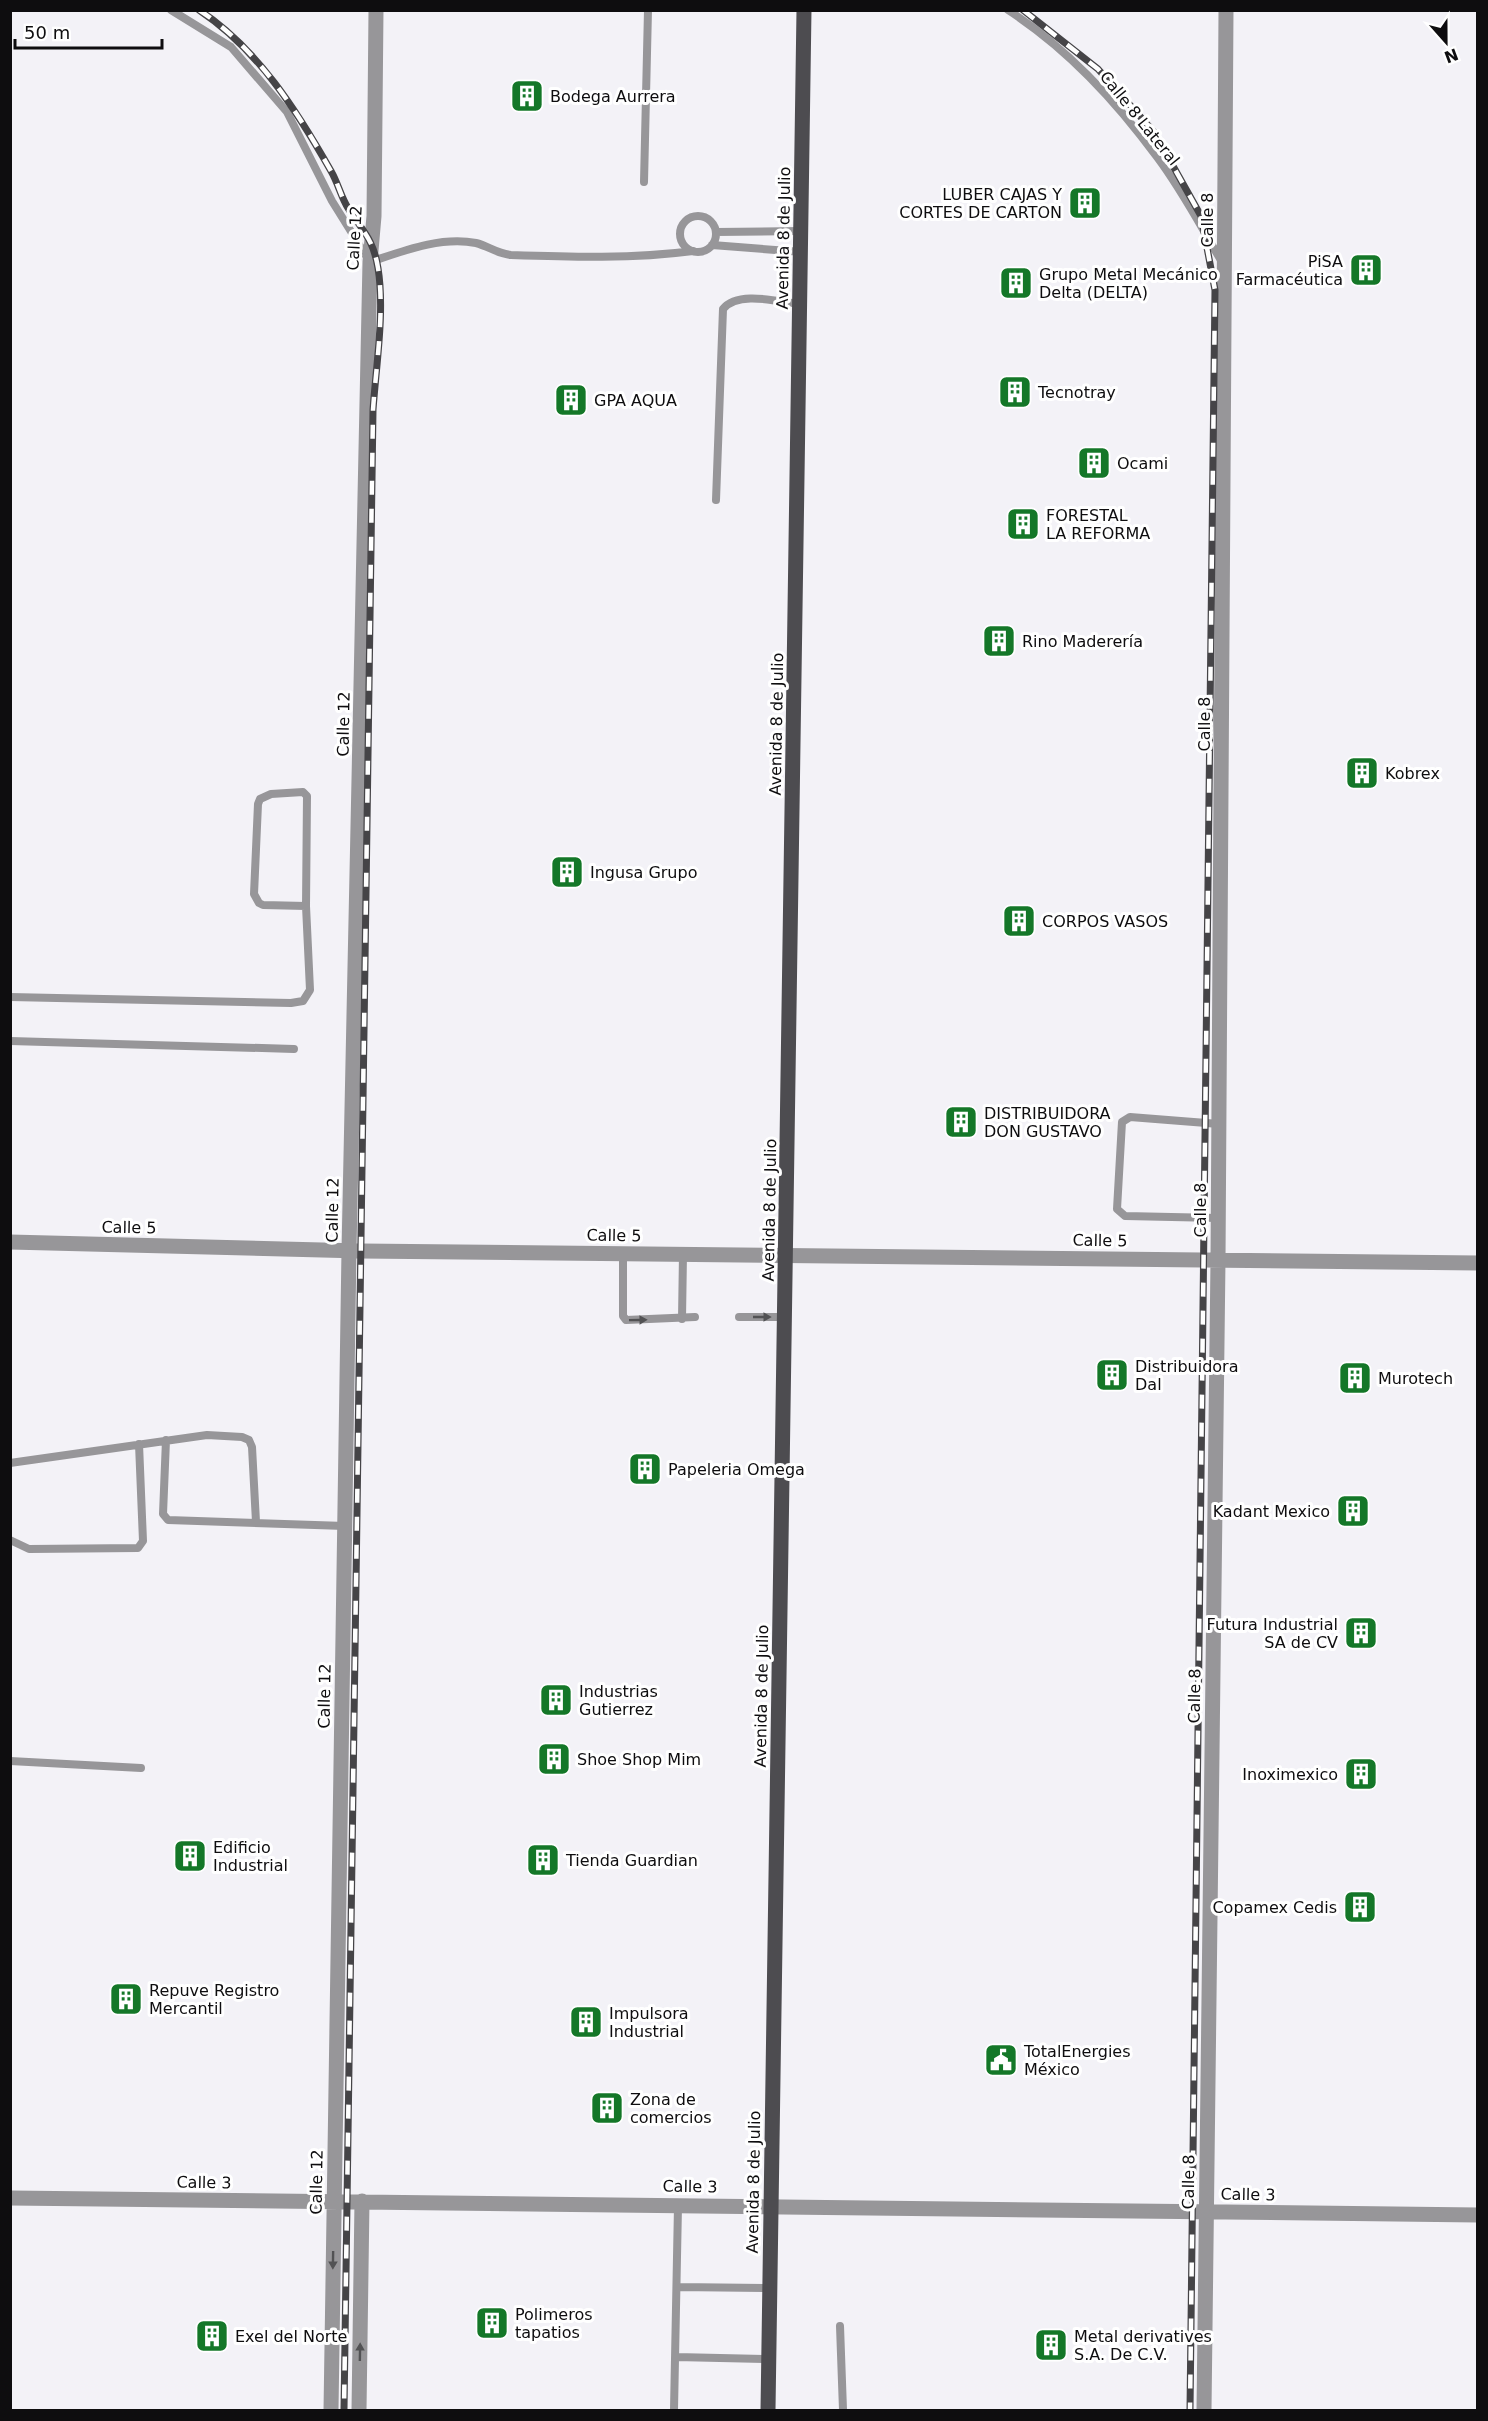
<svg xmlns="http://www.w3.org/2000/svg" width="1488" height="2421" viewBox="0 0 1488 2421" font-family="'DejaVu Sans',sans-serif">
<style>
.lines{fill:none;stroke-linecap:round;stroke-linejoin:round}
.service{stroke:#979699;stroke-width:8}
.minor{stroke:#979699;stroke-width:15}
.primary{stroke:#4d4c50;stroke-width:15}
.rail-casing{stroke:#454447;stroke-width:7}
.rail{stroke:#fff;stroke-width:4.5;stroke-dasharray:14;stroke-linecap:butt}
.oneway{fill:#525254}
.labels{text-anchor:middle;stroke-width:6;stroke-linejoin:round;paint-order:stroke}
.poi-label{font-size:16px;fill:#0e0d0f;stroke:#fff;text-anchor:start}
.street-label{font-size:16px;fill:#0e0d0f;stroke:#fff}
</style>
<rect width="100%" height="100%" fill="#f3f2f7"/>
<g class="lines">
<!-- service -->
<path class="service" d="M171,10L231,47L287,112L332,201L370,262C403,251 441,236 476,243C488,246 498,254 511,255C571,257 633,259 693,251
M1008,10C1067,48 1116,101 1157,157C1182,190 1201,227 1222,262
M644,182L648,10
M680 234a18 18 0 1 1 36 0a18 18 0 1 1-36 0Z
M716,232L801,231
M712,245L802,252
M716,500L723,309C738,290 779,302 800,304
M10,997L291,1003L303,1001L310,990L306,906L263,905L259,903L254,894L258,804L260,799L271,794L303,792L307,796L306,906
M10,1041L294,1049
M1218,1218L1125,1216L1117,1209L1122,1122L1130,1117L1219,1124
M623,1253V1316L626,1320L695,1317
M739,1317H785
M682,1319L683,1254
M166,1440L163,1514L168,1520L345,1526
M10,1463L207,1435L242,1437L249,1440L252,1447L256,1522
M10,1540L29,1549L138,1548L143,1541L139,1444
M10,1761L141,1768
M677,2287L770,2288
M840,2326L843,2410
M676,2357L768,2359
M674,2410L678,2206"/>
<!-- minor -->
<path class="minor" d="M10,1242L361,1251L1478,1263
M10,2198L1478,2215
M331,2410L349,1250L370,262L374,216L376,10
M359,2410L362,2201
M1204,2410L1218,1260L1226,10"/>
<!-- primary -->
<path class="primary" d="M768,2410L804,10"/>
<!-- rail casing -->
<g class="rail-casing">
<path id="rail" d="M199,10C258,49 297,111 331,171C338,183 341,197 348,208C363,232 373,238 378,268C385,311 376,366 373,410L344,2410
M1023,10L1098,69L1154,132L1201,216L1215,290L1190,2410"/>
</g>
<!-- rail -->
<use href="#rail" class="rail"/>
</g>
<!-- one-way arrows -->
<defs><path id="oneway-solid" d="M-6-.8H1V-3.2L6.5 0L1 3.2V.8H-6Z" transform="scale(1.5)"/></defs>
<g class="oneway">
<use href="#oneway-solid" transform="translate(762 1317)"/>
<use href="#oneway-solid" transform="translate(638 1320) rotate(-1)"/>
<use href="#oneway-solid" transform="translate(333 2260) rotate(91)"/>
<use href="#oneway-solid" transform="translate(360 2352) rotate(-89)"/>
</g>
<!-- icons -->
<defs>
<g id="building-square" transform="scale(1.725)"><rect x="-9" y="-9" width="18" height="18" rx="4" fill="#147728" stroke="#fff"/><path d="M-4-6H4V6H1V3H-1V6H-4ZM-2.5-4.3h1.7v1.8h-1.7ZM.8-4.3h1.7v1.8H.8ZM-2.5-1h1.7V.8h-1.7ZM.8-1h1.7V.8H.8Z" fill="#fff"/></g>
<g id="civic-square" transform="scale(1.725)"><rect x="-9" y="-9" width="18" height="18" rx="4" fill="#147728" stroke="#fff"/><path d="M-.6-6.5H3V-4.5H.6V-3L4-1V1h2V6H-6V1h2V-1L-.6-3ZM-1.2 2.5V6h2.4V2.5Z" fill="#fff"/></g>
</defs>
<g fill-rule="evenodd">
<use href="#building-square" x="527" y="96"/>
<use href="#building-square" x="1085" y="203"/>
<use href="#building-square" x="1366" y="270"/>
<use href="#building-square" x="1016" y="283"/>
<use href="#building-square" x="1015" y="392"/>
<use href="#building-square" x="571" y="400"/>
<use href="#building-square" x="1094" y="463"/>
<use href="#building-square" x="1023" y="524"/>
<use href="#building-square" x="999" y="641"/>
<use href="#building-square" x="1362" y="773"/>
<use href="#building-square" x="567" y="872"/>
<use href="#building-square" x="1019" y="921"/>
<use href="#building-square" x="961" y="1122"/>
<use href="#building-square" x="1112" y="1375"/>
<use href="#building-square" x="1355" y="1378"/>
<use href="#building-square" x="645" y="1469"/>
<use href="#building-square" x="1353" y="1511"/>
<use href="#building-square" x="1361" y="1633"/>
<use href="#building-square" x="556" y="1700"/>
<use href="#building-square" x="554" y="1759"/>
<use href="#building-square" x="1361" y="1774"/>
<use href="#building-square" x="190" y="1856"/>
<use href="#building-square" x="543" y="1860"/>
<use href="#building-square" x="1360" y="1907"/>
<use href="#building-square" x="126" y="1999"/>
<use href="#building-square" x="586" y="2022"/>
<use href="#civic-square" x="1001" y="2060"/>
<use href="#building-square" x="607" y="2108"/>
<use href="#building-square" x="492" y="2323"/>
<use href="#building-square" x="212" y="2336"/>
<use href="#building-square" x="1051" y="2345"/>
</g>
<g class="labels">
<!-- poi labels -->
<g class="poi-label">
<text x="550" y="102">Bodega Aurrera</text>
<text x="1062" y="200" text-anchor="end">LUBER CAJAS Y<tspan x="1062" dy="18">CORTES DE CARTON</tspan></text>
<text x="1343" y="267" text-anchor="end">PiSA<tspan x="1343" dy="18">Farmacéutica</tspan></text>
<text x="1039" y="280">Grupo Metal Mecánico<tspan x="1039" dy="18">Delta (DELTA)</tspan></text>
<text x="1038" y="398">Tecnotray</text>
<text x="594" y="406">GPA AQUA</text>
<text x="1117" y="469">Ocami</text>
<text x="1046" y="521">FORESTAL<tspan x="1046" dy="18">LA REFORMA</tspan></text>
<text x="1022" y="647">Rino Maderería</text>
<text x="1385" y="779">Kobrex</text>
<text x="590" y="878">Ingusa Grupo</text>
<text x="1042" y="927">CORPOS VASOS</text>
<text x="984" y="1119">DISTRIBUIDORA<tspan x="984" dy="18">DON GUSTAVO</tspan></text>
<text x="1135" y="1372">Distribuidora<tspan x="1135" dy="18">Dal</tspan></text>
<text x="1378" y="1384">Murotech</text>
<text x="668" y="1475">Papeleria Omega</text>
<text x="1330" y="1517" text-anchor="end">Kadant Mexico</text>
<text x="1338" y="1630" text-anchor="end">Futura Industrial<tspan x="1338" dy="18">SA de CV</tspan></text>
<text x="579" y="1697">Industrias<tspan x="579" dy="18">Gutierrez</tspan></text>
<text x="577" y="1765">Shoe Shop Mim</text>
<text x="1338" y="1780" text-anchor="end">Inoximexico</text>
<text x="213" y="1853">Edificio<tspan x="213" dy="18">Industrial</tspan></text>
<text x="566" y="1866">Tienda Guardian</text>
<text x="1337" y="1913" text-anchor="end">Copamex Cedis</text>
<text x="149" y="1996">Repuve Registro<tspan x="149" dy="18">Mercantil</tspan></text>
<text x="609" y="2019">Impulsora<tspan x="609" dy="18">Industrial</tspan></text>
<text x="1024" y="2057">TotalEnergies<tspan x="1024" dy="18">México</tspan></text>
<text x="630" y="2105">Zona de<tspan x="630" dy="18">comercios</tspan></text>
<text x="515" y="2320">Polimeros<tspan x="515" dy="18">tapatios</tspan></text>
<text x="235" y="2342">Exel del Norte</text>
<text x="1074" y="2342">Metal derivatives<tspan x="1074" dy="18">S.A. De C.V.</tspan></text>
</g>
<!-- street labels -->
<g class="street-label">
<text transform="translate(1140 118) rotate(51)" y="6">Calle 8 Lateral</text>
<text transform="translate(1207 220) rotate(-90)" y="6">Calle 8</text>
<text transform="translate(354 238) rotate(-87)" y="6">Calle 12</text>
<text transform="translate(783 238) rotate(-89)" y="6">Avenida 8 de Julio</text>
<text transform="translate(343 724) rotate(-89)" y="6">Calle 12</text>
<text transform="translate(776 724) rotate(-89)" y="6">Avenida 8 de Julio</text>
<text transform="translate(1204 724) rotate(-90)" y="6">Calle 8</text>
<text transform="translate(332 1210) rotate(-89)" y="6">Calle 12</text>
<text transform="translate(769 1210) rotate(-89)" y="6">Avenida 8 de Julio</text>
<text transform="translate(1200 1210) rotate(-90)" y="6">Calle 8</text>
<text transform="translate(129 1227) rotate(1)" y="6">Calle 5</text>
<text transform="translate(614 1235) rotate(1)" y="6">Calle 5</text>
<text transform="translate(1100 1240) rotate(1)" y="6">Calle 5</text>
<text transform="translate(324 1696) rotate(-89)" y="6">Calle 12</text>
<text transform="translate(761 1696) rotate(-89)" y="6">Avenida 8 de Julio</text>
<text transform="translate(1194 1696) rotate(-89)" y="6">Calle 8</text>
<text transform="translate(204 2182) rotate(1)" y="6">Calle 3</text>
<text transform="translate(316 2182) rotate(-89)" y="6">Calle 12</text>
<text transform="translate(753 2182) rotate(-89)" y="6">Avenida 8 de Julio</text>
<text transform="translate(1188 2182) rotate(-89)" y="6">Calle 8</text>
<text transform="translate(690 2186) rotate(1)" y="6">Calle 3</text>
<text transform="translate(1248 2194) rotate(1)" y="6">Calle 3</text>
</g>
</g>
<!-- border -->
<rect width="1488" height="2421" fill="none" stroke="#0e0d0f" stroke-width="24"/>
<!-- north arrow -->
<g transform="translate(1446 42) rotate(159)" stroke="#ffffff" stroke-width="4.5" paint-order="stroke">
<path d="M0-4.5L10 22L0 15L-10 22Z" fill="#0e0d0f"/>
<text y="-9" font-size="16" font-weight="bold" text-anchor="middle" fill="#0e0d0f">N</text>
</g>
<!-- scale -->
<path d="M15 39v9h147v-9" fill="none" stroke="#0e0d0f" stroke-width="3"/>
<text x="24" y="39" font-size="18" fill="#0e0d0f" stroke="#ffffff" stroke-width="4.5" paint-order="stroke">50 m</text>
</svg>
